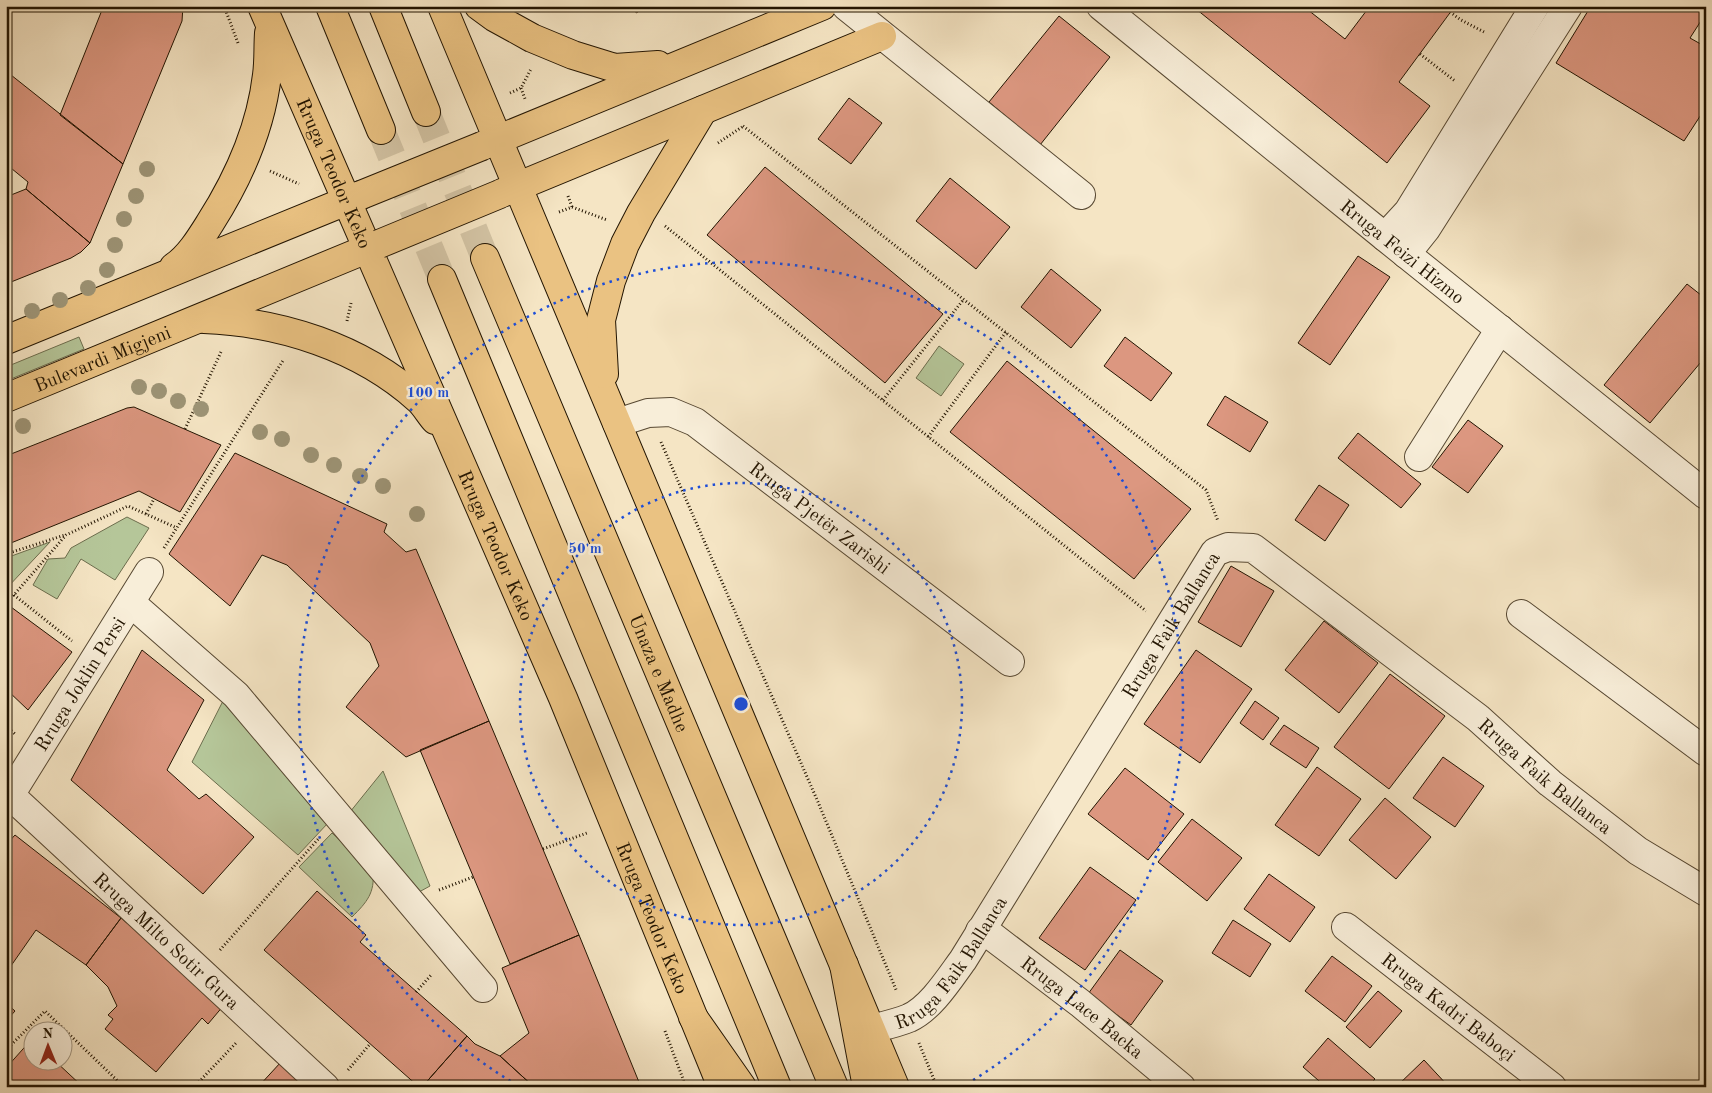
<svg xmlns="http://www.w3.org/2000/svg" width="1712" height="1093" viewBox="0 0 1712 1093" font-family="'Old Standard TT',serif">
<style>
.green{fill:#b5c699;stroke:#6c6d4d}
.building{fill:#dc9780;stroke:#221401}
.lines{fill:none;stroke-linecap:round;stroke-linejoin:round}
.highway-tunnel{stroke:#d5c6a7;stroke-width:28;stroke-dasharray:28 14;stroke-linecap:butt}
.minor-casing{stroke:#574832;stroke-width:30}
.major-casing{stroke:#221401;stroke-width:30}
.highway-casing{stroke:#221401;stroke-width:30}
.path{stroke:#221401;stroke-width:3;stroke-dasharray:1 2.5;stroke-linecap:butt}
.minor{stroke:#f8eed9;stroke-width:28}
.major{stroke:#eac282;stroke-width:28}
.highway{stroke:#eac282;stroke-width:28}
.major-bridge-casing{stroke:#221401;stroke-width:30;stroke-linecap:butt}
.major-bridge{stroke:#eac282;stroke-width:28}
.tree{fill:#9d9476}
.ring{fill:none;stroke:#1d4ed8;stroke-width:2.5;stroke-dasharray:2.5 5}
.labels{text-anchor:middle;stroke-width:4.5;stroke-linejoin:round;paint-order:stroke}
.street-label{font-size:19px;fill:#221401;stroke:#f8eed9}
.centre{fill:#1d4ed8;stroke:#f8eed9;stroke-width:2.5}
.ring-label{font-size:15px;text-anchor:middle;font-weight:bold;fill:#1d4ed8;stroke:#f8eed9;stroke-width:4.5;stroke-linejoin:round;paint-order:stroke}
</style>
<rect width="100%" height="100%" fill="#f5e5c4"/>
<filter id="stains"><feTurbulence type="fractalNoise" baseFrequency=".004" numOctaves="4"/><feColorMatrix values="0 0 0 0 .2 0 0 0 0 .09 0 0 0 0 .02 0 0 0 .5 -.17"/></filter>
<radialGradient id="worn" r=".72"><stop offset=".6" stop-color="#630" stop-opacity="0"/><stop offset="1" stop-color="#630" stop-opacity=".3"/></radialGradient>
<!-- green -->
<path class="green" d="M79,337L84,349L6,381V367Z
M939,346L964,364L941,396L916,378Z
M127,517L149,528L115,580L81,559L57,599L33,585L48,559L65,558L71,548Z
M50,542L6,589V558Z
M224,699L328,823L298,855L192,762Z
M383,771L430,886L419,892L350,812Z
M332,833L373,871C375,893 367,902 352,917L299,867Z"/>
<!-- building -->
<path class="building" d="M100,6H183L182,21L123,164L60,115L102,10Z
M626,6H642L637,13Z
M1196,6H1303L1345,39L1370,6H1455L1399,82L1430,106L1387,163L1196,9Z
M1591,6H1700L1706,10V13L1690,38L1706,47V107L1684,141L1556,63Z
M1059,16L1110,57L1040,145L989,102Z
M6,71L123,164L90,243L26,189L28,182L6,164Z
M849,98L882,123L851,164L818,139Z
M765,167L943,314L885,383L707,235Z
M950,178L1010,227L976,269L916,221Z
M26,189L90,243L81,252L71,258L6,284V197Z
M1358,256L1390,277L1330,365L1298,343Z
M1051,269L1101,310L1071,348L1021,307Z
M1687,284L1706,299V356L1650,423L1604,385Z
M1125,337L1172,373L1151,401L1104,366Z
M1007,361L1191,509L1134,579L950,432Z
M1225,396L1268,422L1250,452L1207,425Z
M134,407L221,445L180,512L139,491L6,545V456L127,408Z
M1468,420L1503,446L1468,493L1432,467Z
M1358,433L1421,484L1401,508L1338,458Z
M235,453L387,524L384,532L406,552L416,549L489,721L406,757L346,707L379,666L370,643L287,565L262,555L230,606L169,554Z
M1319,485L1349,505L1325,541L1295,520Z
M1231,566L1274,591L1241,647L1198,622Z
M11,607L72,652L28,710L6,689V612Z
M1324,621L1378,663L1339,713L1285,670Z
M142,650L204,700L167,770L199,799L206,794L254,837L203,894L71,780Z
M1196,650L1252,689L1200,763L1144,724Z
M1390,674L1445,716L1389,789L1334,747Z
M1255,701L1279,718L1263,740L1240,723Z
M489,721L579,935L510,964L420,750Z
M1284,725L1319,748L1306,768L1270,744Z
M1443,757L1484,786L1455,827L1413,798Z
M1317,767L1361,799L1319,856L1275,825Z
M1125,768L1184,814L1148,860L1088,814Z
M1385,798L1431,837L1396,879L1349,840Z
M1192,819L1242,858L1207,901L1158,862Z
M15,835L121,918L86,965L36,930L6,973V845Z
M1090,867L1136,900L1085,970L1039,938Z
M1269,874L1315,907L1290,942L1244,909Z
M317,891L366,935L360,942L467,1036L422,1087H419L264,950Z
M121,918L224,1005L208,1024L202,1018L156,1072L105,1029L113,1019L108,1015L117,1006L108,987L86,965Z
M1233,920L1271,944L1250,977L1212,953Z
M579,935L641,1087H534L500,1056L529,1033L502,968Z
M1120,950L1163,981L1131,1025L1088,994Z
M1332,956L1372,986L1345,1022L1305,991Z
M1378,991L1402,1011L1370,1048L1346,1027Z
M6,1003L15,1011L6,1021Z
M467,1036L475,1044L500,1056L534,1087H422Z
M1328,1038L1375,1079L1368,1087H1326L1303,1067Z
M31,1040L32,1042V1060H54L83,1087H16L6,1078V1068Z
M1424,1060L1449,1087H1396Z
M281,1062L309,1087H258Z
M1309,1081L1316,1087H1304Z"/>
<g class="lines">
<!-- highway-tunnel -->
<path class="highway-tunnel" d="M426,112L485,258
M381,130L442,279"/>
<!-- minor casing -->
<g class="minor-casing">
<g id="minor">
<path d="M846,6L1081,195"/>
<path id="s1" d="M1101,6L1385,237L1706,495"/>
<path d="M1385,237L1408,212L1535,6"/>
<path d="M1406,254L1426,229L1568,6"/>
<path id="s2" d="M617,423L648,413L671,412L695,422L1010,662"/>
<path d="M1419,457L1500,329"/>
<path d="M131,603L236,695L483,988"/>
<path d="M1521,614L1706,752"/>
<path id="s3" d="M6,795H10L325,1087"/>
<path id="s4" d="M10,795L149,572"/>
<path id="s5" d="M1346,927L1552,1087"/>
<path id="s6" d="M980,931L993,937L1080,1003L1181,1087"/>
<path id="s7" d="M871,1029C883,1026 897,1023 909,1018C931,1008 949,979 963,960L1215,552L1228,547L1253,548L1478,718L1550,783L1638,851L1706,892"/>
</g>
</g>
<!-- major casing -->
<g class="major-casing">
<g id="major">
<path id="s8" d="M262,6L563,698L722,1087"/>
<path d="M442,6L895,1087"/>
<path d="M479,6L494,17L532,38L573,55L615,68L658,65"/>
<path d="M482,146L822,6"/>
<path d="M502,193L882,36"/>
<path d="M174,267C189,257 200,239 210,223C238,179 261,127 267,75C269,61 268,47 269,33"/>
<path d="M204,319C280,322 360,347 418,399C424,404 429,413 435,420"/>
<path d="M6,340L361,195"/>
<path d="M604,374L601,320L611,281L625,244L641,213L703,110"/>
<path id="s9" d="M6,398L379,244"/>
</g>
</g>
<!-- highway casing -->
<g class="highway-casing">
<g id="highway">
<path d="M330,6L381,130"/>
<path d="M383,6L426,112"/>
<path id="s10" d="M485,258L834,1087"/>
<path d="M442,279L777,1087"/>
<path d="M844,965L867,1087"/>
<path d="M693,1017L742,1087"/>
</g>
</g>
<!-- path -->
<path class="path" d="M224,6L238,43
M1358,6L1365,12
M1450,12L1461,20L1486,33
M1420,54L1455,81
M521,88L525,99
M510,93L521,88L531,69
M743,126L1206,490L1218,521
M718,143L742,127
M270,171L299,184
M568,196L572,207
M559,212L572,207L607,220
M665,226L1146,611
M347,321L351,303
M883,400L964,299
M185,429L221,352
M928,437L1006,332
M661,442L818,802L897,992
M146,514L154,499
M164,548L284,359
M6,554L65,535
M14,595L72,641
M6,604L66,535L128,506L177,528
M6,726L15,734
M543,849L587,833
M439,890L473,877
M220,950L320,837
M416,992L432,974
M665,1031L686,1087
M919,1043L937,1087
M6,1050L45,1011L124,1087
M348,1070L370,1044
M194,1087L237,1042"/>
<!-- minor -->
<use href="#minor" class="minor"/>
<!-- major -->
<use href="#major" class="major"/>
<!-- highway -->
<use href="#highway" class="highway"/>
<!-- major-bridge casing -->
<g class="major-bridge-casing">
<path id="major-bridge" d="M361,195L482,146
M379,244L500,194"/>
</g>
<!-- major-bridge -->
<use href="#major-bridge" class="major-bridge"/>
</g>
<!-- trees -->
<g class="tree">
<circle cx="147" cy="169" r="8"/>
<circle cx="136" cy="196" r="8"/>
<circle cx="124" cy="219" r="8"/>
<circle cx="115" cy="245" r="8"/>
<circle cx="107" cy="270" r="8"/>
<circle cx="88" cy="288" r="8"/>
<circle cx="60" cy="300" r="8"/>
<circle cx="32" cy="311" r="8"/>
<circle cx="139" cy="387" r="8"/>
<circle cx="159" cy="391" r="8"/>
<circle cx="178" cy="401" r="8"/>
<circle cx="201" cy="409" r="8"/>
<circle cx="23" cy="426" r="8"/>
<circle cx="260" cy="432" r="8"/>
<circle cx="282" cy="439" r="8"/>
<circle cx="311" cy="455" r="8"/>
<circle cx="334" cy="465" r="8"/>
<circle cx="360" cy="476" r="8"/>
<circle cx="383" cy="486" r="8"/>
<circle cx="417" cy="514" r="8"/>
</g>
<!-- distance rings -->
<g class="ring">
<circle cx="741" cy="704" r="221"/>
<path d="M517 1085A442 442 0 1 1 965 1085"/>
</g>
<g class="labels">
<!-- street labels -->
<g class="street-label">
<text dy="7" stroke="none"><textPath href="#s8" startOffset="182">Rruga Teodor Keko</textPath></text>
<text dy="7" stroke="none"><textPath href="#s1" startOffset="389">Rruga Feizi Hizmo</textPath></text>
<text dy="7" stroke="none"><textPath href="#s9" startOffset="104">Bulevardi Migjeni</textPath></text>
<text dy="7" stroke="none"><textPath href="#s2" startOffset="239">Rruga Pjetër Zarishi</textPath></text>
<text dy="7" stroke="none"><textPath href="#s8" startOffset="588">Rruga Teodor Keko</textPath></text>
<text dy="7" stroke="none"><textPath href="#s7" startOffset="514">Rruga Faik Ballanca</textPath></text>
<text dy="7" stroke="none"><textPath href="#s10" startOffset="450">Unaza e Madhe</textPath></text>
<text dy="7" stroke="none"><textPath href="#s4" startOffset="131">Rruga Joklin Persi</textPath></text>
<text dy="7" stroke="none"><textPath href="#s7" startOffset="1009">Rruga Faik Ballanca</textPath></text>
<text dy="7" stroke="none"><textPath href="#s8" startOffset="992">Rruga Teodor Keko</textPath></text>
<text dy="7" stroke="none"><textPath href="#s3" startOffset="218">Rruga Milto Sotir Gura</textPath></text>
<text dy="7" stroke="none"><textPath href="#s7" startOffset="109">Rruga Faik Ballanca</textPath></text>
<text dy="7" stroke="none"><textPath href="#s5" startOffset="130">Rruga Kadri Baboçi</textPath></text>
<text dy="7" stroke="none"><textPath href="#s6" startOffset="128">Rruga Lace Backa</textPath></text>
</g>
</g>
<circle cx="741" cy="704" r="8" class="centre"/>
<g class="ring-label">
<text x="428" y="397">100 m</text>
<text x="585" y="553">50 m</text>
</g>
<!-- margin -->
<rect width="1712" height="1093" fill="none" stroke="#f5e5c4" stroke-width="25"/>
<rect x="8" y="8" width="1697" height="1078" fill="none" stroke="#221401" stroke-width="2.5"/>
<rect x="12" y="12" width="1687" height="1068" fill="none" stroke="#221401"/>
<!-- north arrow -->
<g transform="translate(48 1046) rotate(359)"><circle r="24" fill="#f8eed9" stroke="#a29783"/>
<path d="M0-4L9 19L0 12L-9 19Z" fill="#8f2418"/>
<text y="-8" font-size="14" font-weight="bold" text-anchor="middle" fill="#221401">N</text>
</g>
<rect width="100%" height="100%" filter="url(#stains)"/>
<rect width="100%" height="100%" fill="url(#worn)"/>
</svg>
